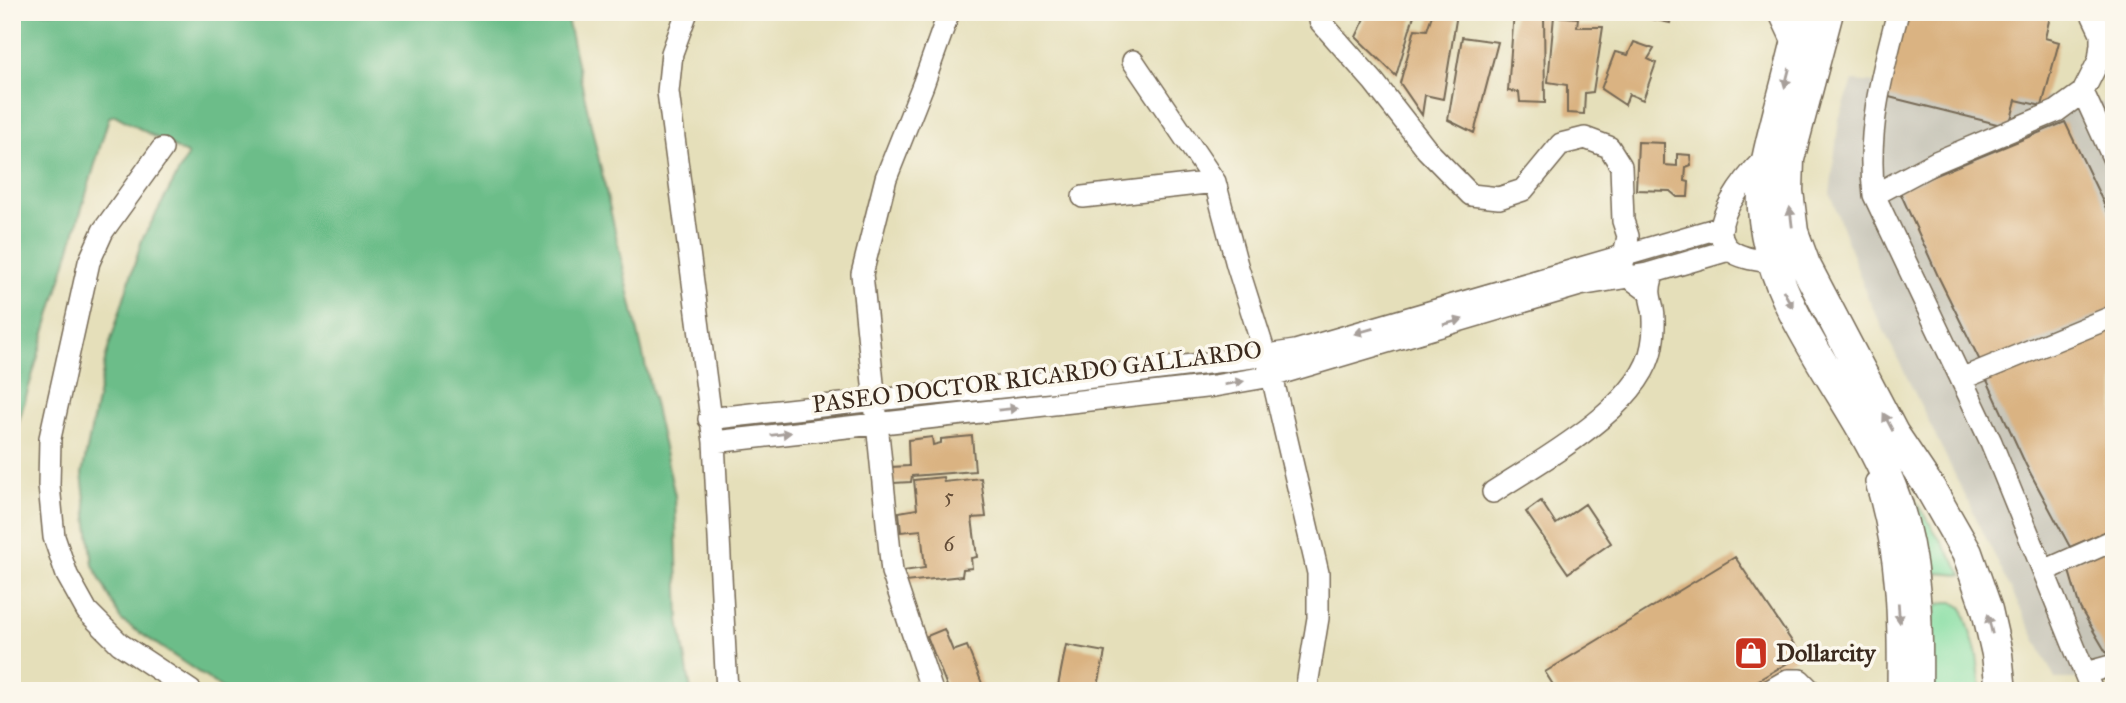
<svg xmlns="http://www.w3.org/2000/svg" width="2126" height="703" viewBox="0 0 2126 703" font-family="'IM FELL Great Primer',serif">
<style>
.industrial{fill:#c7c5b8}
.green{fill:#86dea3;stroke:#608460;stroke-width:2}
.forest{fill:#6cbd89;stroke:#547454;stroke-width:2}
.building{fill:#dab382}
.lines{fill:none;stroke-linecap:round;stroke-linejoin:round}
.minor-casing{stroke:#766955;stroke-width:24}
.highway-casing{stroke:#766955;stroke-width:33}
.minor{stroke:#fff;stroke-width:21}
.highway{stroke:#fff;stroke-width:30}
.oneway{fill:#a79f9a}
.labels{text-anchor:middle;stroke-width:7;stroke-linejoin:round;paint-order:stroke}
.number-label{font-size:21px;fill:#634c37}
.street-label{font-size:24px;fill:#3b2a1e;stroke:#fbf7ec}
.poi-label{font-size:24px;font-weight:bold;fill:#3b2a1e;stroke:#fbf7ec;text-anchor:start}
</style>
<rect width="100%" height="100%" fill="#fbf7ec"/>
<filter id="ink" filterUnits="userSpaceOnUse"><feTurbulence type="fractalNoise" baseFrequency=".0143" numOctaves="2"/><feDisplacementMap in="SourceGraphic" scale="14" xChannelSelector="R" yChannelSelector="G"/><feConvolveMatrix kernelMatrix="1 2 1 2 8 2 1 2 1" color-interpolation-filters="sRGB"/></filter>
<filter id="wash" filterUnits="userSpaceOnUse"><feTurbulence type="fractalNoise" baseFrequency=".00686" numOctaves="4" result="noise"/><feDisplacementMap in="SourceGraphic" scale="28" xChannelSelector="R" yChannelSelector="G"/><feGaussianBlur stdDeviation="1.57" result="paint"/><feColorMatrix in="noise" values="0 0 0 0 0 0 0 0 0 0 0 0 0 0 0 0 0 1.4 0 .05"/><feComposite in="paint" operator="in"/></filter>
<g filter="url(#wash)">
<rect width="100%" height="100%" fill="#e5dfba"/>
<!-- industrial -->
<path class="industrial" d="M1853,81L2114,104V673L2088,679H2055L1868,298L1830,194L1839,119Z"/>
<!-- green -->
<path class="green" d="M1896,475L1908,490L1963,575L1938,573L1922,579Z
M1946,602H1953L1963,608L1977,655L1981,691H1932L1930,630L1937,605Z"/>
<!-- forest -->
<path class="forest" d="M12,12H572L567,19L675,496L679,620L691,691H226L121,620L93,565L82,474L106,356L142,240L188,155L115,115L109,117L12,444Z"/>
<g id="blocks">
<!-- building -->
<path class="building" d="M1368,12H1415L1396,76L1356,37Z
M1433,12L1457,14L1443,99L1425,95L1422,115L1400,83L1415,29L1427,30Z
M1514,12L1544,14L1545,103L1520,102L1519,92L1508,91Z
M1654,12H1672L1670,23L1652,19Z
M1906,12H2051L2045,38L2059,42L2042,106L2016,100L2009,127L1885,96Z
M1554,16L1578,18L1577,27H1603L1593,92L1585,93L1584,114L1567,113V85L1548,82Z
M1462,37L1498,42L1474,133L1448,120Z
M1634,42L1654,49L1648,59L1656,63L1643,100L1629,94L1625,105L1601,89L1615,52L1628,55Z
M2065,122L2114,225V308L1982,365L1938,276L1899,190Z
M1638,142L1664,143V165L1677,166V154L1690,155L1691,165L1686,167L1685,181L1689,182L1688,197H1677L1670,191L1636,190Z
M2114,323V528L2070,547L2026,465L1986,378Z
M972,436L975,471L912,476L911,482L893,483L891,467L909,466L908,440L932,437L933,445L941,443V439Z
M943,477L944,482L981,478L986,517L972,518L977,557L971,558L972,568L963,569L962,576L905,582L903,571L925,568L921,530L901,532L899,512L917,509L914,480Z
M1541,501L1556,524L1585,504L1611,543L1568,573L1526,512Z
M2114,545V651L2107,654L2080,608L2067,564Z
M1735,557L1801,655L1740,691H1557L1545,672Z
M944,629L953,651L967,646L985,691H949L927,636Z
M1066,645L1105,652L1097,691H1057Z"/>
</g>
</g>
<g filter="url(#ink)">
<use href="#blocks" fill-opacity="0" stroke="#766955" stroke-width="2"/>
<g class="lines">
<!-- minor casing -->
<g class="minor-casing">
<path id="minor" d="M687,12L672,53L668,92L714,442L727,691
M1779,12L1795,46
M1898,12C1882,73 1866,132 1874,195L1991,442L2092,691
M1320,21L1374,82L1427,150L1471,195L1499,198L1523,190L1561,144L1585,138L1609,147L1621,166L1623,221L1628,236L1623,261V270L1629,277L1648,291
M1133,61L1215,182L1237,265L1272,376L1318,573V618L1306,691
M2083,92L2114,160
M162,149L103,231L89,262L50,438L49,485L54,537L67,575L87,611L120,644L191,691
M1766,157C1750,173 1701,228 1730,250C1741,259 1759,260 1772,262
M1874,195L1936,162L2057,111L2083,92L2099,60L2101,44V33L2091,12
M1083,197L1215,182
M1961,379L2114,316
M709,419C904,395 1101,380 1295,351L1722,227
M714,442L1214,386L1272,376L1580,285L1647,274L1729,250
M1876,482C1898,555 1899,616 1898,691
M1493,492C1541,460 1642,407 1652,346C1654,336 1655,319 1653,309C1650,296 1648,291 1652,278
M2044,571L2114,540
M2085,673L2114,665
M932,691L892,572L862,274L886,178L923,85L949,12
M1769,691L1788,680H1800L1811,691"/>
</g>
<!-- highway casing -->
<g class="highway-casing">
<path id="highway" d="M1804,12C1796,45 1788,78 1779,110C1771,143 1761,174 1763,209C1770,314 1853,392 1891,487C1917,551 1918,623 1917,691
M1828,12L1789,159L1788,191L1793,232L1805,265L1893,433L1930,488L1967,553L1987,610L1997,654L2001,691"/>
</g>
<!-- minor -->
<use href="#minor" class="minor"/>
<!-- highway -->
<use href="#highway" class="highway"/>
</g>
<!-- one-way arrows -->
<defs><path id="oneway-solid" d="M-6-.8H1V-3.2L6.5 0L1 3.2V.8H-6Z" transform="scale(1.75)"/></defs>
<g class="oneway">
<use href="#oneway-solid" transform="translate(1787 78) rotate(104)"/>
<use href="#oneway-solid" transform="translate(1791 217) rotate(-97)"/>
<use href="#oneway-solid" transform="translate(1788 299) rotate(61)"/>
<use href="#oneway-solid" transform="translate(1453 322) rotate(-16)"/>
<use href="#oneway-solid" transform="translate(1364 331) rotate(164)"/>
<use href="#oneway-solid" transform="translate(1234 383) rotate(-10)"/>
<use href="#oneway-solid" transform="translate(1008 409) rotate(-6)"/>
<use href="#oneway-solid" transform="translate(1888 422) rotate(-118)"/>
<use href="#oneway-solid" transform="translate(781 434) rotate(-7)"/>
<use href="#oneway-solid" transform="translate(1899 613) rotate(86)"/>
<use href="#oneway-solid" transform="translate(1990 624) rotate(-103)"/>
</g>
</g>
<!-- icons -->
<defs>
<g id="shop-square" transform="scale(1.75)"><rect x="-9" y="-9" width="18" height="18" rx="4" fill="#c8321e" stroke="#fbf7ec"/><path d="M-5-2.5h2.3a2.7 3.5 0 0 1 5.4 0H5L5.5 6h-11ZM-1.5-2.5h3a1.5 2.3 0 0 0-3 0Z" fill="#fff"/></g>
</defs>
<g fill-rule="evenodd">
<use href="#shop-square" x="1751" y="653"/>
</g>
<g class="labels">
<!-- number labels -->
<g class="number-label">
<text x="949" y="503">5</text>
<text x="949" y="551">6</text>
</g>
<!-- street labels -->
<g class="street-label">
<text transform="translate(1037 377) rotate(-7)" y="8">PASEO DOCTOR RICARDO GALLARDO</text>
</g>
<!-- poi labels -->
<g class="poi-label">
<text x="1776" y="661">Dollarcity</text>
</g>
</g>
<!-- margin -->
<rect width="2126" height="703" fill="none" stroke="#fbf7ec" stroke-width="42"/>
</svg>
